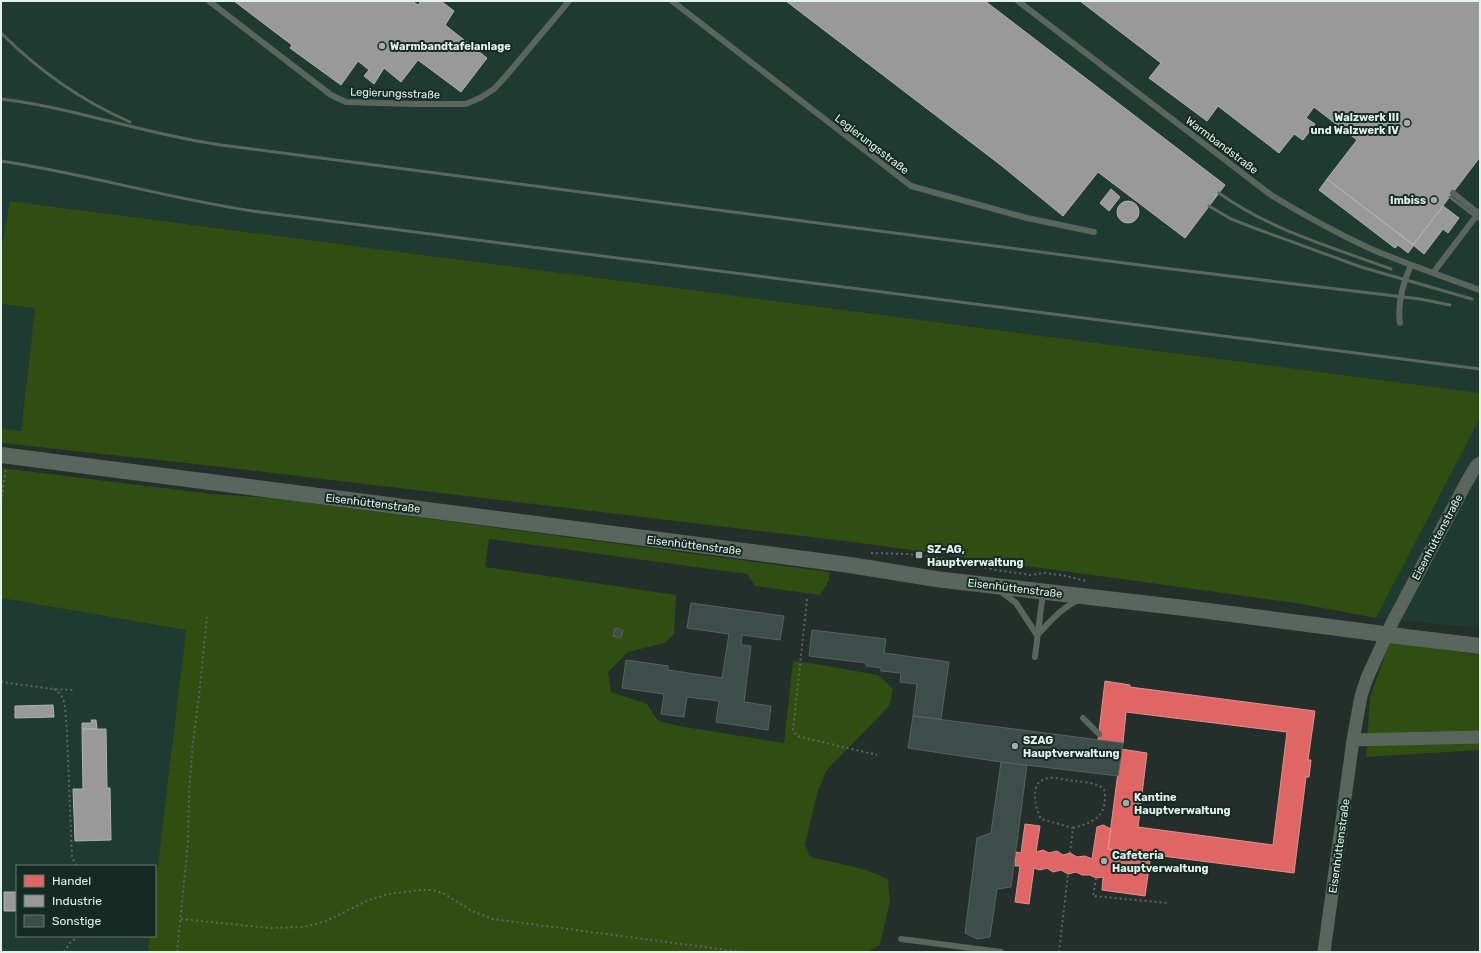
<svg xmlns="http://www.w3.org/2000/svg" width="1481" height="953" viewBox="0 0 1481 953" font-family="Rubik,sans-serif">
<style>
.built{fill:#1f3a30}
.green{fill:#304d12}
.shops{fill:#e06666;stroke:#e2908e}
.industry{fill:#999;stroke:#b0b3b2}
.building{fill:#3d4d4a;stroke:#586360}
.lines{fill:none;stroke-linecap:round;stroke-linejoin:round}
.path{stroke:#5e6661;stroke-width:2;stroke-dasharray:2 3;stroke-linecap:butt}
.service{stroke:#5a655e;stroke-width:6}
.minor{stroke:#5a655e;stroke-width:13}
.tertiary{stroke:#5a655e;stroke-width:16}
.rail{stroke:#5c6661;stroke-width:3}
.tertiary-bridge{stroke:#5a655e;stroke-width:16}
.poi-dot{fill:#a1ada8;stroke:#152a23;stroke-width:1.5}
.labels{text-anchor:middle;stroke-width:4;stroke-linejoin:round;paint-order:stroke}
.poi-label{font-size:11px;font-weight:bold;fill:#e5f1ec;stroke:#152a23;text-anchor:start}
.street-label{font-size:11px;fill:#e5f1ec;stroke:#152a23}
</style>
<rect width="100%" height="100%" fill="#242f2b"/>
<!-- built -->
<path class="built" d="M1,1H1480V393L11,201L1,251Z
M1,289L37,292L19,442L1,439Z
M1480,418V628L1376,618Z
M1,598L186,630L155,889V866H17V936H149L148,952H1Z"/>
<!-- green -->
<path class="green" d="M10,201L1480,393V418L1376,618L1296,603L853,542L214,466L1,443V429L21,431L35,308L1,304V251Z
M1,468L212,494L273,498L829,572V580L820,595L755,586L747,574L489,539L485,567L676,595L674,634L664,643L628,652L608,672L611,692L647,704L658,721L679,726L784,743L793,661L810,663L878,675L893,689L889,706L826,771L817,794L805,844L810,857C834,863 867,867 888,880L890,901L880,945L867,952H148L149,936H155V889L186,630L1,598Z
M1390,642L1480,655V750L1366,757L1370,697Z"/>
<!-- shops -->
<path class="shops" d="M1105,681L1130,685V687L1315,711L1308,760H1311L1309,777H1306L1294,873L1108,849L1121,749L1147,753L1138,827L1273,845L1287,732L1126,712L1123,743L1098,740Z
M1025,824L1040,826L1036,852L1043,850L1049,853L1057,851L1063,855L1070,853L1077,857L1085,856L1092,859L1097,827L1103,825L1111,829L1108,849L1151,854L1145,896L1102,890L1103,877L1096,878L1090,875H1082L1076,872L1068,874L1061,870L1053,872L1047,868L1040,870L1034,868L1029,904L1015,902L1020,866H1015L1016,852L1021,853Z"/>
<!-- industry -->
<path class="industry" d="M234,1H412L418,5L421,1H441L454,11L445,25L487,58L461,92L418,60L401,82L384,68L374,84L364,76L369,70L358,61L341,85L290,48L292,45Z
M786,1H985L1225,185L1185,238L1098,172L1063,216L1002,166Z
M1080,1H1480V157L1413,245L1327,179L1357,140L1314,107L1306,118L1315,124L1303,140L1294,134L1279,153L1218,106L1207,121L1149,78L1161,63Z
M1327,179L1414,245L1408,253L1398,245L1395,248L1319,190Z
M1111,189L1120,197L1109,211L1100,203Z
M1117 212a11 11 0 1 1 22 0a11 11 0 1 1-22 0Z
M1443,206L1459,218L1448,233L1443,229L1424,254L1413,245Z
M53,705L54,717L15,718V706Z
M91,720H96L97,729H82V723H92Z
M82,729H106L107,788H110L111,840L75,841L73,789H83Z
M4,892H17V911H4Z"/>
<!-- building -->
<path class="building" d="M691,603L784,616L780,640L742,635L741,645L751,646L744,702L771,706L768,730L716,722L719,701L687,697L684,717L661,714L664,694L622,688L626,660L668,666V670L722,678L729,634L687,628Z
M615,628L623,630L621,638L613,636Z
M812,630L886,639L884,653L949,662L941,719L913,716L917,684L900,682L901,673L881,671V668L866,666V663L809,656Z
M913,716L1123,743L1118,776L1001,762L908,748Z
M1001,762L1027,765L1011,887L997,889L990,937L977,939L965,933L977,838L991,833Z"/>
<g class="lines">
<!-- path -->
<path class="path" d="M1,502L6,469
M871,553L908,554L945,559L996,570L1031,575L1044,573L1061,575L1086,581
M807,599L793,730L797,736L877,755
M1,681L8,683L54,689L73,690
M54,689L59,693L63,698L65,707L67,733L72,858L77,866
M1070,853L1073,828C1091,823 1105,818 1105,797C1105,793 1105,789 1101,787C1093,782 1082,782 1074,781C1066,780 1057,777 1049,778C1028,780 1035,807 1041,819L1073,828
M1096,878L1093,896L1168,903
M181,919L270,928L304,927L326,921L369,900L388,894L420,890H432L443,893L472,911L493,919L742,952
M64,952L70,943L78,936
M177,952L188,842L189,792L193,742L199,696L207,617
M1059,952L1068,874"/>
<!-- service -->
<path class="service" d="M209,1L331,95L346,102L414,104H466L480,98L494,89L506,76L569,1
M672,1L911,186L1027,218L1094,232
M1018,1L1271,195C1304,215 1337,233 1371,249C1407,264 1444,277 1480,290
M1453,193L1478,213
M1433,273L1480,211
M1400,323C1397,303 1403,283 1411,265
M999,590L1016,603L1037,635C1050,622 1062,607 1079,600
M1035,657L1043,592
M1083,718L1099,734
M901,939L1001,952"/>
<!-- minor -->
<path class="minor" d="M1353,740L1480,737
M1324,952L1353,740L1361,696L1367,678L1392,623L1465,485L1476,466L1480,463"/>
<!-- tertiary -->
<path class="tertiary" d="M1,455L691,544L850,565L936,579L1193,609L1361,631
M1398,636L1480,646"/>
<!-- rail -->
<path class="rail" d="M1,33C38,70 82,101 130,122
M1,99C76,108 147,135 221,145L1155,267L1420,299L1450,305
M1,161C88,174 173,200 260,212L1480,369
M1219,193C1270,230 1332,247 1391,269
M1450,197L1480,220
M1209,206L1231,219L1257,229L1361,267L1472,299"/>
<!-- tertiary-bridge -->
<path class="tertiary-bridge" d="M1361,631L1398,636"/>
</g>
<!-- markers -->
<g class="poi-dot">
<circle cx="382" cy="46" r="4"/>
<circle cx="1407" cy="123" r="4"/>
<circle cx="1434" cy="200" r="4"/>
<rect x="915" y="551" width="8" height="8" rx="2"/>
<circle cx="1015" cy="746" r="4"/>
<circle cx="1126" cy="803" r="4"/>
<circle cx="1104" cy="861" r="4"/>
</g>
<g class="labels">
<!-- poi labels -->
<g class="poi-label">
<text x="390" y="50">Warmbandtafelanlage</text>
<text x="1399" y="121" text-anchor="end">Walzwerk III<tspan x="1399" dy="13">und Walzwerk IV</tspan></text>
<text x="1426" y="204" text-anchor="end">Imbiss</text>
<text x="927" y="553">SZ-AG,<tspan x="927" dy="13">Hauptverwaltung</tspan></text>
<text x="1023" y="744">SZAG<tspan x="1023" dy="13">Hauptverwaltung</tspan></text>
<text x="1134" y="801">Kantine<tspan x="1134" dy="13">Hauptverwaltung</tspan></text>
<text x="1112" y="859">Cafeteria<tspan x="1112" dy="13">Hauptverwaltung</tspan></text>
</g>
<!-- street labels -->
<g class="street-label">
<text transform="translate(395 93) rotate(2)" y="4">Legierungsstraße</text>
<text transform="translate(872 144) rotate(38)" y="4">Legierungsstraße</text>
<text transform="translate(1222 145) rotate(37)" y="4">Warmbandstraße</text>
<text transform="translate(373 503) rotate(7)" y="4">Eisenhüttenstraße</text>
<text transform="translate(1437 537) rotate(-62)" y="4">Eisenhüttenstraße</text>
<text transform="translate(694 545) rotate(7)" y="4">Eisenhüttenstraße</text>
<text transform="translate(1015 588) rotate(7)" y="4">Eisenhüttenstraße</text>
<text transform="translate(1339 846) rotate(-82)" y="4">Eisenhüttenstraße</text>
</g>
</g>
<!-- border -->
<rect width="1481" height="953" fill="none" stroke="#e5f1ec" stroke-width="4"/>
<!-- legend -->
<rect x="16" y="865" width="140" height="72" fill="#152a23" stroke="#687a73"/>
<rect x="24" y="875" width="20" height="12" fill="#e06666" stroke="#687a73"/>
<text x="52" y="885" font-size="12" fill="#e5f1ec">Handel</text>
<rect x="24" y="895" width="20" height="12" fill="#999999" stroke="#687a73"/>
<text x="52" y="905" font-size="12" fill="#e5f1ec">Industrie</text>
<rect x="24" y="915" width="20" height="12" fill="#3d4d4a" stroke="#687a73"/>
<text x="52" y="925" font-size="12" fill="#e5f1ec">Sonstige</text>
</svg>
